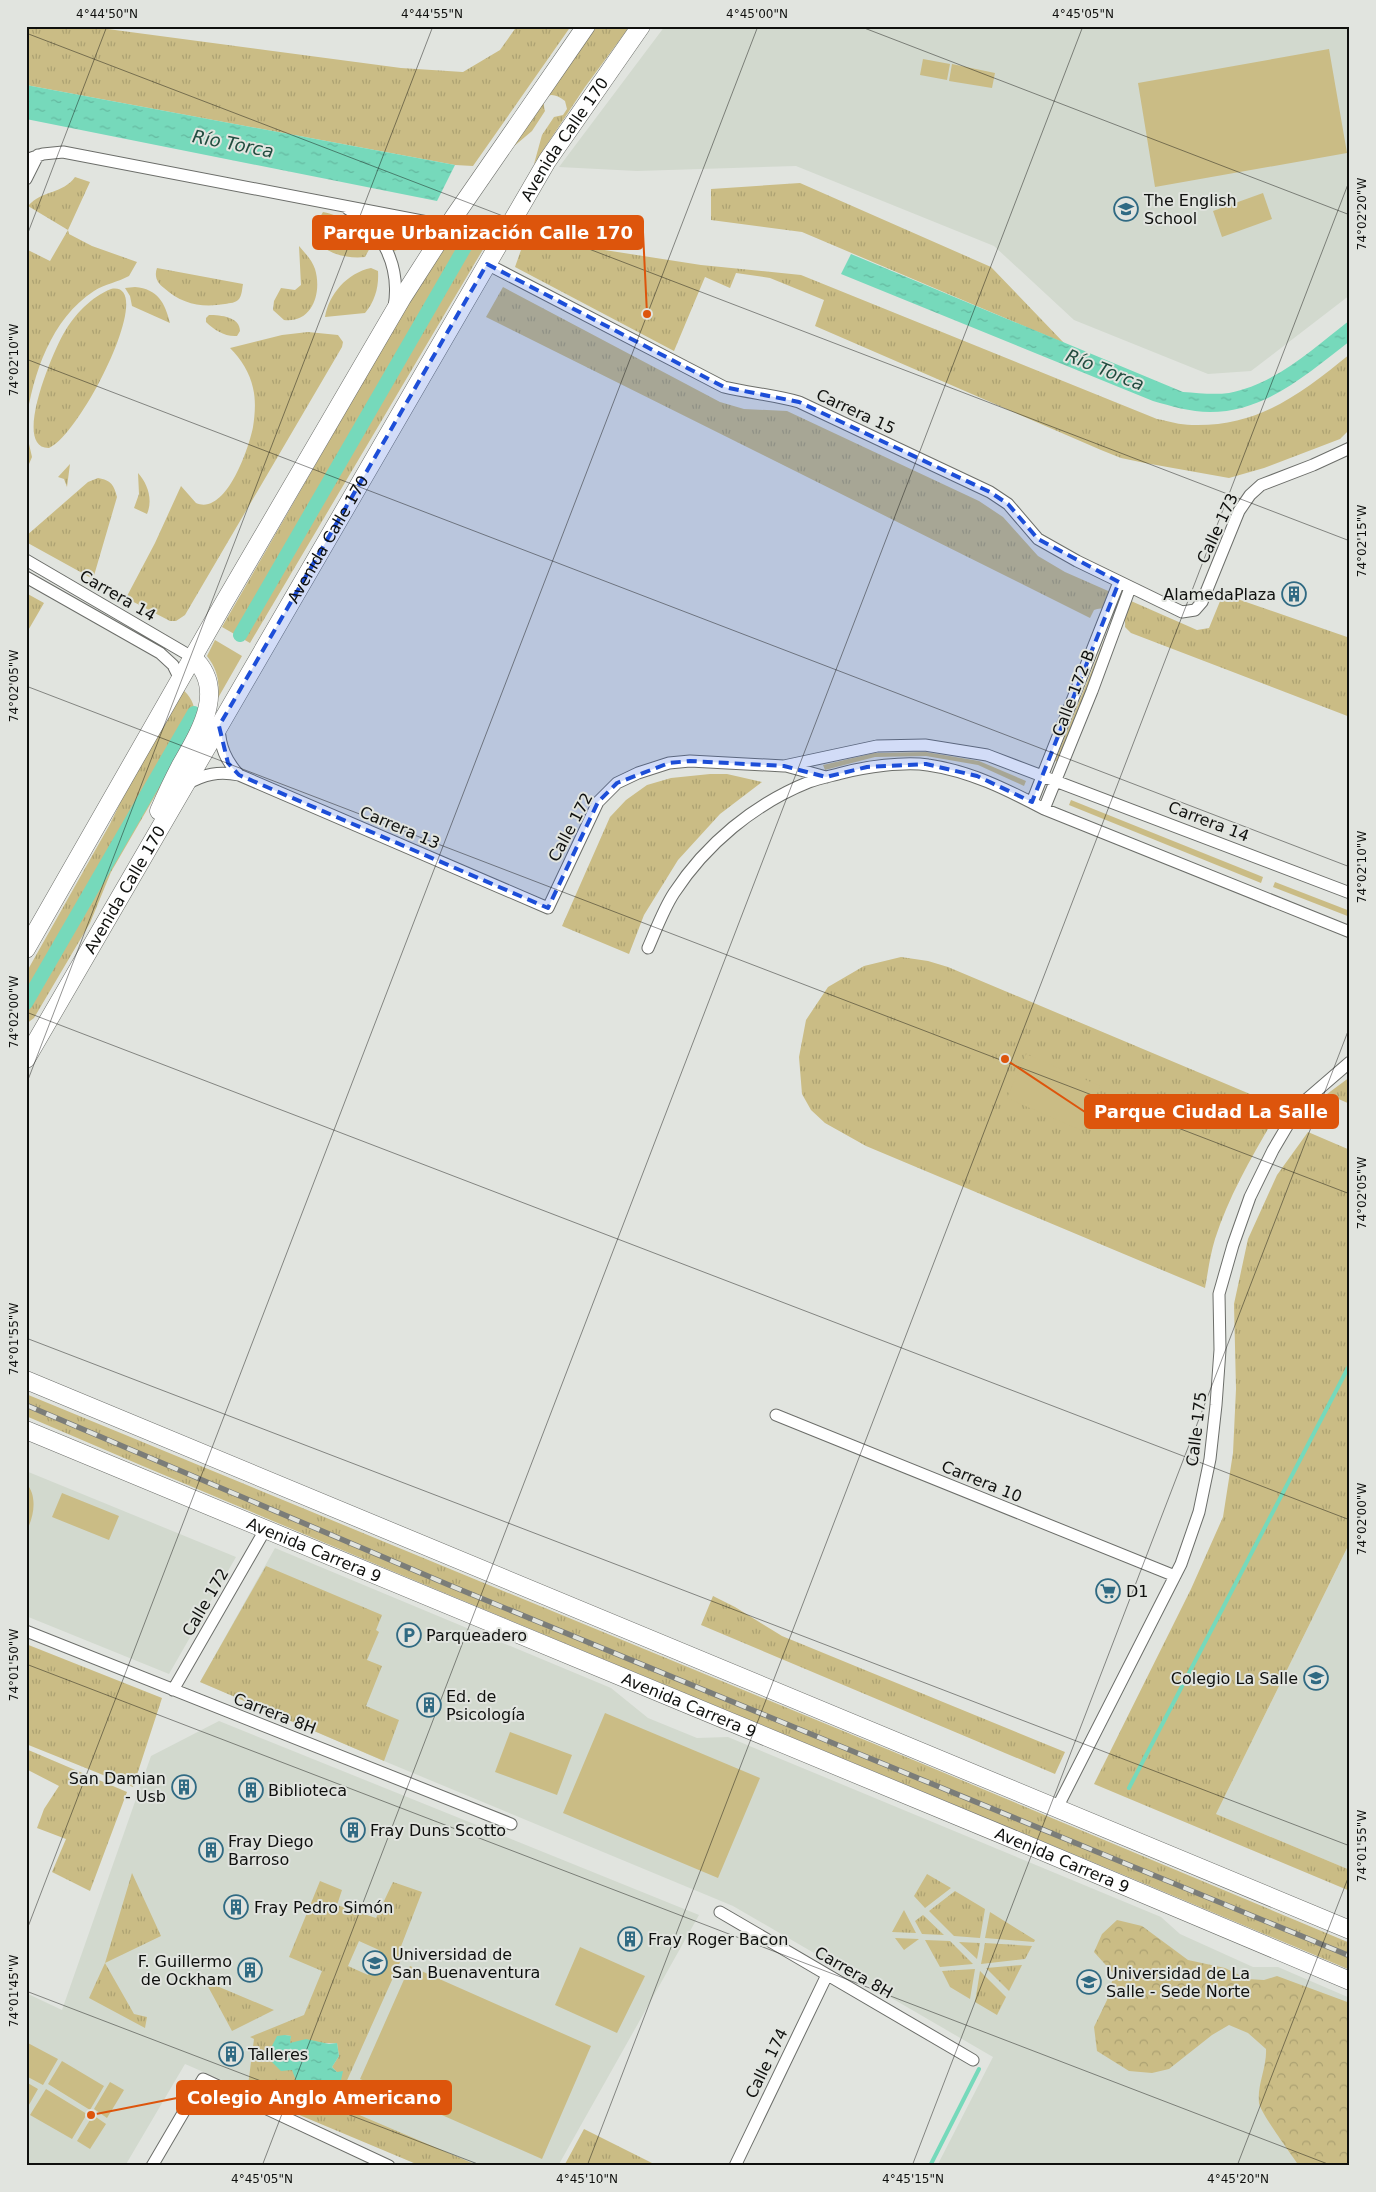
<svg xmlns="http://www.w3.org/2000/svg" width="1376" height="2192" viewBox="0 0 1376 2192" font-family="'DejaVu Sans',sans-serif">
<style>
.built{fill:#d2d9ce}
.grass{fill:url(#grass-tufts);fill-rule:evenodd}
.forest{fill:url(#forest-crowns)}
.garden{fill:#cabc85}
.water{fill:url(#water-ripples)}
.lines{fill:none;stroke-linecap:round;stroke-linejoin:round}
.stream{stroke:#76d9bb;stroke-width:4}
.canal{stroke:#76d9bb;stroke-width:14}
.minor-casing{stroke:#6c6e6a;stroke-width:13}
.primary-casing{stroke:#6c6e6a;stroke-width:19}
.minor{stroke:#fff;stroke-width:11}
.primary{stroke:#fff;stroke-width:18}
.rail-casing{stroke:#7b7d79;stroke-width:5.5}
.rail{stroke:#e1e4df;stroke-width:4;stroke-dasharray:11;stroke-linecap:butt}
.marked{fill:#1d4ed8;fill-opacity:0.2;stroke:#1d4ed8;stroke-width:4;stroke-dasharray:10 6;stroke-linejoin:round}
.ticks{fill:none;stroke:#0f100e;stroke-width:1;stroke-opacity:0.45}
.labels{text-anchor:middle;stroke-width:4;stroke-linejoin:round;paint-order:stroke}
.street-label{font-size:16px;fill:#0f100e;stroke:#e1e4df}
.poi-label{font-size:16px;fill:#0f100e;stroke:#e1e4df;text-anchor:start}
.water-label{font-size:18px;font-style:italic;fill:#214c3f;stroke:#e1e4df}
.leader{fill:none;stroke:#dd550c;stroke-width:2}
.callout-dot{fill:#dd550c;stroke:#e1e4df;stroke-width:2}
.callout{fill:#dd550c;stroke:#dd550c;stroke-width:2}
.callout-label{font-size:18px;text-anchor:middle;font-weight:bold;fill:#fff}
.neatline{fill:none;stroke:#0f100e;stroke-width:2}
.ticks-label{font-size:12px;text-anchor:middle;fill:#0f100e}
</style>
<defs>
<pattern id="grass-tufts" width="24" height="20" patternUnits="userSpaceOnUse" patternTransform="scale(1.25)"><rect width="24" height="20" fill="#cabc85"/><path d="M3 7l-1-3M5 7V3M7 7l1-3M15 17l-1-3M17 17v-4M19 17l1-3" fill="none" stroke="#aca172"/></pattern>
<pattern id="forest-crowns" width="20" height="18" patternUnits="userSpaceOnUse" patternTransform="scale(1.25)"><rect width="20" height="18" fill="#cabc85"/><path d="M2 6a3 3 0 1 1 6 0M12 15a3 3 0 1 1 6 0" fill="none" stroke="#aca172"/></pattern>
<pattern id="water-ripples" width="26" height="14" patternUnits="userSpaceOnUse" patternTransform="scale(1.25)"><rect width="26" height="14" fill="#76d9bb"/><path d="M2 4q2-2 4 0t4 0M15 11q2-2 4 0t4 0" fill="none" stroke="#65b9a0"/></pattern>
</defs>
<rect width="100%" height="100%" fill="#e1e4df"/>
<!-- built -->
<path class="built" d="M665,26H1350V295L1251,371L1208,374L1074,320L994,246L796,166L637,171L559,167Z
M26,1471L236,1557L169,1674L26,1616Z
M1350,1542V1870L1216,1814Z
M275,1548L611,1688L648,1718L697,1738L728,1737L1161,1917L1180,1934L1253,1967H1278L1350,1998V2166H937L993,2057L733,1906L384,1761L200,1682Z
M219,1721L699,1915L558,2166H421L185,2064L125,2166H26V1993L62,2010L151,1756Z"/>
<!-- grass -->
<path class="grass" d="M26,26H85L401,68L463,72L500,50L517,26H571L473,166L455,165L26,85Z
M593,26H630L585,87L534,164L542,135L554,117L563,115L567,109L565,101C553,91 540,93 545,111L532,131L507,152Z
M75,177L90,182L68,230L69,234L92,246L137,262L129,276C118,282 105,284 94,291C51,319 33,374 26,422V249L50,261L68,230L28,206C42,190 63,194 75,177Z
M800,183L991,267L1064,343L802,232L711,220V189Z
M323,212C342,216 363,227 371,246L365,257C337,260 301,246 323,212Z
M378,222L416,230L406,247L394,251L389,238Z
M455,229L485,246L250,643L222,627L409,302Z
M566,244L701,265L801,275L1157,419C1168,421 1180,425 1192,425C1258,427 1301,394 1350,354V429L1340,439L1264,468L1229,478L1145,463L1121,458L1101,450L815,326L824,300L770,278L736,273L730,288L705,277L674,351L515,267L521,250Z
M299,246C305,253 312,260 315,269C322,292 313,323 284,320L273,310L274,301L281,288L295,290L301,285Z
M157,268L243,284C242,289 242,295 239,299C236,303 230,303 225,304C201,308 182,304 164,288C157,283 154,276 157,268Z
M371,268L378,271C379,287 375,301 365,313L325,317C329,294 347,273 371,268Z
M135,287C158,289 165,303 170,323L132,306L130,296L125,288Z
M503,287L720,402L744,409L787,411L979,501L1003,517L1038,556L1065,572L1197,630L1209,628L1223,594L1350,638V717L1131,633L1125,627C1127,607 1109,606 1094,610L1090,618L486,317Z
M111,289C159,280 81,435 49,448C11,449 54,349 64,333C74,315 91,297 111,289Z
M209,315C221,315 240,317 240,331L237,336C225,337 214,330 206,322V318Z
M308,332L338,335L343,342L342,347L185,615L176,621H170L126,598L155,543L181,486L196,503C226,516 249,448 253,427C255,415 256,400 253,388C250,373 241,359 230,348L282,335Z
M26,431L32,457L26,471Z
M70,464L67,487L64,479L58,477Z
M138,473C148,484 153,500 147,514L134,508L139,494Z
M98,478C111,480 114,485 117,497L93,579L26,542V536L88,482Z
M26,593L44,603L26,634Z
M181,688C195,699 198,714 192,732L111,872L90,923L34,1018L26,1024V973L110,824L146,749Z
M710,774H727L762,782L720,814L678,860L644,915L629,954L562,926L610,817L626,800L647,785L671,778Z
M901,957L928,961L948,967L1281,1107C1256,1149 1230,1192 1215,1239C1210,1255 1208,1272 1205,1288L866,1146L825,1123L811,1110L802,1094L799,1057L806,1020L828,987L864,966Z
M1350,1077V1104L1327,1094Z
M1308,1132L1350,1150V1542L1216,1814L1350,1870V1891L1094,1784L1191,1589L1223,1517L1233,1453L1236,1389L1234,1304L1248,1239L1277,1175Z
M26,1394L923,1764L1350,1943V1970C909,1784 466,1605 26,1416Z
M266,1566L382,1615L376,1630L379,1632L367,1660L382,1666L366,1706L399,1720L384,1761L200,1682Z
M713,1596L735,1607L782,1636L1065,1752L1055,1774L701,1625Z
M26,1644L162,1698L133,1787L26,1744Z
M26,1749L127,1792L90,1891L52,1872L66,1839L37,1828L44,1809L59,1786L26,1769Z
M132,1873L161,1936L105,1963L134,2014L147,2017L145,2028L89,1998L105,1963Z
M927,1874L951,1888L925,1908L914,1896Z
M320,1881L342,1890L337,1905L376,1918L393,1882L422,1892L400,1949L405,1951L336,2105L479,2166H421L247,2093L254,2039L250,2037L304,2015L322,1971L289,1957ZM359,1941L379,1950L368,1975L348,1966ZM285,2035L291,2036L289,2043H337L339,2056L332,2067L337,2072L292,2070Z
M955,1891L985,1909L980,1938L954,1936L929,1911Z
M904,1910L916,1933L892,1932Z
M990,1912L1035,1940L1034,1942L985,1938Z
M923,1915L944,1935L922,1934L915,1921Z
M895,1938L919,1939L904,1950Z
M925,1940L950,1941L973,1964L940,1967Z
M959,1942L980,1943L977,1959Z
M985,1943L1032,1946L1025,1959L981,1964Z
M1022,1965L1009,1991L986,1968Z
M975,1969L970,1999L950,1987L942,1971Z
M980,1971L1006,1997L997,2015L975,2002Z
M205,1981L274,2010L232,2031Z
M584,2129L658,2166H564Z"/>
<!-- forest -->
<path class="forest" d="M1117,1920L1142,1926L1188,1960L1225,1968L1247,1979L1264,1980L1277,1976L1350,2003V2166H1299C1292,2155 1261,2114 1259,2103C1257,2085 1267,2067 1266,2049L1248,2033L1229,2025L1212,2035L1169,2069L1152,2073L1129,2071L1097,2051L1094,2027L1107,2000L1114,1974L1094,1952L1102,1934Z"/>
<!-- garden -->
<path class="garden" d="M1329,49L1347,153L1155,187L1138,83Z
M923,59L950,64L947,80L920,75Z
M952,64L995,73L992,88L949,81Z
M1263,193L1272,219L1222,237L1213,211Z
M1111,623L1114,624L1058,762L1055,761Z
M215,640L242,656L218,698C220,681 217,669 207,656Z
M926,752L979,761L1026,781L1024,786L978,765L926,756L875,757L825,770L823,765L874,753Z
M1071,800L1263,877L1261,883L1069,805Z
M1275,882L1350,911V917L1273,887Z
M1026,1054L1100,1086L1081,1130L1007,1098Z
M26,1483C38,1496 34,1517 26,1532Z
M62,1493L119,1516L109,1540L52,1517Z
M605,1713L760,1778L718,1878L563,1813Z
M510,1732L572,1755L557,1795L495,1772Z
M580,1947L645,1976L617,2033L555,2005Z
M410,1966L591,2046L542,2159L360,2079Z
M26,2042L58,2059L43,2085L26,2076Z
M62,2061L104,2086L90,2110L48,2084Z
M26,2082L38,2089L26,2110Z
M110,2082L124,2090L107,2118L94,2109Z
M46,2089L87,2114L72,2139L30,2115Z
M93,2115L106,2124L90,2149L77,2141Z"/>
<!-- water -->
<path class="water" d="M26,85L455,165L437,201L26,119Z
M851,254L1183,392C1198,393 1214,395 1229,393C1276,384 1314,348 1350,320V341C1308,373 1266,412 1210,412C1190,412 1171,406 1153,401L841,274Z
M285,2035L291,2036L290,2043L306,2039L329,2044L337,2043L339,2056L332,2067L337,2072L343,2071L341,2080L322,2092L308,2089L297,2083L292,2070L281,2071L271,2061L272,2046L277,2036Z"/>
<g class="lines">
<!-- stream -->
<path class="stream" d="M1129,1788L1350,1364
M930,2166L979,2069"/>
<!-- canal -->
<path class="canal" d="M240,635L469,240
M26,1003L194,713"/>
<!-- minor casing -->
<g class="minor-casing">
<path id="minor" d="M26,160L43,154L63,152L448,226
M26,179L38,155
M348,209C383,229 401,267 394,307
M487,264L724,387C749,393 775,395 799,402L990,492L1008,504L1038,539L1077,561L1182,612L1195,610L1202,602L1239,511L1250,495L1261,485L1313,465L1350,448
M26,560L192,657
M26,577L160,653L173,665L180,679
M219,727C220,747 226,761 239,775
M786,766L826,777
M187,784C204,774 219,771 239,775L548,908L598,802L617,783L638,773L669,763L690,761L784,766L877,746L925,745L987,755L1350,893
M1032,802L1119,582
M1044,809L1092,691L1130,588
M648,948C656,930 663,910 674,893C706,844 754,804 809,782C819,778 831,776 842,773C864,767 905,761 928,765C970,771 1006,789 1044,809L1350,932
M776,1415L1175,1576
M26,1631L511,1824
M173,1690L265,1530
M1057,1808L1181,1564L1199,1512L1210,1459L1216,1405L1220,1350L1219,1294L1233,1245L1250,1197L1273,1150L1299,1106L1350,1062
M720,1912L973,2060
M152,2166L203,2079L389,2166
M735,2166L827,1975"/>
</g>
<!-- primary casing -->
<g class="primary-casing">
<g id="primary">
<path d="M159,811C166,795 173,780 181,765C199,733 228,689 192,657"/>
<path d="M26,949L225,601L402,298L454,217L586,26"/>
<path id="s1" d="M26,1059L547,161L641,26"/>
<path d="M26,1380L1350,1930"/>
<path id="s2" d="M26,1430L1037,1849L1350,1981"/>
</g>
</g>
<!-- minor -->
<use href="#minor" class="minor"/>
<!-- primary -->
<use href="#primary" class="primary"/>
<!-- rail casing -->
<g class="rail-casing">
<path id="rail" d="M26,1405L449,1585L1350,1956"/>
</g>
<!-- rail -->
<use href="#rail" class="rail"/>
</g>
<!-- marked area -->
<path class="marked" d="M487,264L724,387L799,402L990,492L1008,504L1038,539L1119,582L1032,802L977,776L926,764L867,767L826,777L784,766L690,761L669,763L617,783L598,802L548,908L239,775L228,763L219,726Z"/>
<!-- ticks -->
<path class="ticks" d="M859,26L1350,215M26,33L1350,541M26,238L107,26M26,359L1350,867M26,686L1350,1194M26,1012L1350,1520M26,1085L433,26M26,1338L1350,1846M26,1664L1333,2166M26,1932L758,26M26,1991L483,2166M262,2166L1083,26M587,2166L1350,179M912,2166L1350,1026M1237,2166L1350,1873"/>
<!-- icons -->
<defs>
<g id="school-ring" transform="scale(1.25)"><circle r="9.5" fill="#e1e4df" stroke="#306a83" stroke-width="1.5"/><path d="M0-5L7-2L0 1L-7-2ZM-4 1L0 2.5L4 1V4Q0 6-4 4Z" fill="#306a83"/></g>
<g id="building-ring" transform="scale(1.25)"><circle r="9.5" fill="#e1e4df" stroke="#306a83" stroke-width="1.5"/><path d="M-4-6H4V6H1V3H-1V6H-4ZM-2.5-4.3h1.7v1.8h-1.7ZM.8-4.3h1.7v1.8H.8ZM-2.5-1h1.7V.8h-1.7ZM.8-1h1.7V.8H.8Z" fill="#306a83"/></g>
<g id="supermarket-ring" transform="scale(1.25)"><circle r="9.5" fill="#e1e4df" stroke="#306a83" stroke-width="1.5"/><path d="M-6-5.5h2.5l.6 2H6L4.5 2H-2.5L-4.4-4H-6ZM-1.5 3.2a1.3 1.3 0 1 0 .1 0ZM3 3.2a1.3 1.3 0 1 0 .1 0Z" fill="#306a83"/></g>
<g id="parking-ring" transform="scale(1.25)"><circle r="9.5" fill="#e1e4df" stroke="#306a83" stroke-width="1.5"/><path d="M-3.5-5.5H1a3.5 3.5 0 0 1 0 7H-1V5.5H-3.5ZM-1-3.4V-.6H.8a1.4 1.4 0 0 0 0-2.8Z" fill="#306a83"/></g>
<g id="university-ring" transform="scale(1.25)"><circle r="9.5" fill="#e1e4df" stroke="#306a83" stroke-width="1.5"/><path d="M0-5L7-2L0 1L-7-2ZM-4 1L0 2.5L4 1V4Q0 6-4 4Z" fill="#306a83"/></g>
</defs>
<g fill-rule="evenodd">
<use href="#school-ring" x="1126" y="209"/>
<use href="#building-ring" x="1294" y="594"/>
<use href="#supermarket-ring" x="1108" y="1591"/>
<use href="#parking-ring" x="409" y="1635"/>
<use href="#school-ring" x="1316" y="1678"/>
<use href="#building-ring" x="429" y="1705"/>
<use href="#building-ring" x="184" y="1787"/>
<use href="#building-ring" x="251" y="1790"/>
<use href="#building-ring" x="353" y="1830"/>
<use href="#building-ring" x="211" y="1850"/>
<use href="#building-ring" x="236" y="1907"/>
<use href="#building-ring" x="630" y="1939"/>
<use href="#university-ring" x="375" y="1963"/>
<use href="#building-ring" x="250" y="1970"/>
<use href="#university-ring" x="1089" y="1982"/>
<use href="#building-ring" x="231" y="2054"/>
</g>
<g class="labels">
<!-- street labels -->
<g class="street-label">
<text dy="6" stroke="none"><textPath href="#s1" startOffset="1066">Avenida Calle 170</textPath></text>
<text transform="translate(856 411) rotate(25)" y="6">Carrera 15</text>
<text transform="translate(1217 528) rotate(-65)" y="6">Calle 173</text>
<text dy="6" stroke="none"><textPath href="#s1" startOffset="601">Avenida Calle 170</textPath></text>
<text transform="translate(118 595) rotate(30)" y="6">Carrera 14</text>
<text transform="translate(1073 693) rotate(-69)" y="6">Calle 172 B</text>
<text transform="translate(1209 821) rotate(21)" y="6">Carrera 14</text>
<text transform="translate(400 827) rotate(23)" y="6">Carrera 13</text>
<text transform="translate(570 827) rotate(-62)" y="6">Calle 172</text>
<text dy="6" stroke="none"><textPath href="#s1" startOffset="196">Avenida Calle 170</textPath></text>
<text transform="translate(1196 1429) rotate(-83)" y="6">Calle 175</text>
<text transform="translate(982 1481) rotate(22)" y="6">Carrera 10</text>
<text dy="6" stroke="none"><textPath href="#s2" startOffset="312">Avenida Carrera 9</textPath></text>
<text transform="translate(205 1602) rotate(-60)" y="6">Calle 172</text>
<text dy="6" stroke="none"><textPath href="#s2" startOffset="718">Avenida Carrera 9</textPath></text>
<text transform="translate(275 1713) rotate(21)" y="6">Carrera 8H</text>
<text dy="6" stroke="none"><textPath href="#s2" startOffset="1122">Avenida Carrera 9</textPath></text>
<text transform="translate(854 1972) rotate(30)" y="6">Carrera 8H</text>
<text transform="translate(766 2063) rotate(-64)" y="6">Calle 174</text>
</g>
<!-- poi labels -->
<g class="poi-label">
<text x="1144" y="206">The English<tspan x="1144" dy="18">School</tspan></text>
<text x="1276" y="600" text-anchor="end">AlamedaPlaza</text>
<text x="1126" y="1597">D1</text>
<text x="426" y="1641">Parqueadero</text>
<text x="1298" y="1684" text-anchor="end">Colegio La Salle</text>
<text x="446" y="1702">Ed. de<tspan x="446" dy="18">Psicología</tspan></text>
<text x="166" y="1784" text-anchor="end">San Damian<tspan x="166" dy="18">- Usb</tspan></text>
<text x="268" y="1796">Biblioteca</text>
<text x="370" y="1836">Fray Duns Scotto</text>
<text x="228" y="1847">Fray Diego<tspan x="228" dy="18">Barroso</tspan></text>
<text x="254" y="1913">Fray Pedro Simón</text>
<text x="648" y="1945">Fray Roger Bacon</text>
<text x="392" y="1960">Universidad de<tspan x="392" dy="18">San Buenaventura</tspan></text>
<text x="232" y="1967" text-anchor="end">F. Guillermo<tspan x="232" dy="18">de Ockham</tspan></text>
<text x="1106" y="1979">Universidad de La<tspan x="1106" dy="18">Salle - Sede Norte</tspan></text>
<text x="248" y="2060">Talleres</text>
</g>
<!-- water labels -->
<g class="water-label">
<text transform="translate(233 144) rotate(11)" y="6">Río Torca</text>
<text transform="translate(1105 370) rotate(22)" y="6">Río Torca</text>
</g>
</g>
<!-- callouts -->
<path class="leader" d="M647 314L643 232M1005 1059L1085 1112M91 2115L177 2098"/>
<g class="callout-dot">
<circle cx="647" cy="314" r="5"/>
<circle cx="1005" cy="1059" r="5"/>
<circle cx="91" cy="2115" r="5"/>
</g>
<g class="callout">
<rect x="313" y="216" width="330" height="33" rx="5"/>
<rect x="1085" y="1095" width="253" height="33" rx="5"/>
<rect x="177" y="2081" width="274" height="33" rx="5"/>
</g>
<g class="callout-label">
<text x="478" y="239">Parque Urbanización Calle 170</text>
<text x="1211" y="1118">Parque Ciudad La Salle</text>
<text x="314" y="2104">Colegio Anglo Americano</text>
</g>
<!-- border -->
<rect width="1376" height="2192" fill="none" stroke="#e1e4df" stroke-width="55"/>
<rect x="28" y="28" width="1320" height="2136" class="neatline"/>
<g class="ticks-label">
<text x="107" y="18">4°44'50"N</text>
<text x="432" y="18">4°44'55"N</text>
<text x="757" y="18">4°45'00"N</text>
<text x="1083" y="18">4°45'05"N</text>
<text transform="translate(1362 214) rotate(-90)" y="4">74°02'20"W</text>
<text transform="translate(14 360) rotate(-90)" y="4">74°02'10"W</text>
<text transform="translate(1362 541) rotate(-90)" y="4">74°02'15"W</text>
<text transform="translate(14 686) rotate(-90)" y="4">74°02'05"W</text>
<text transform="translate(1362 867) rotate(-90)" y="4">74°02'10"W</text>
<text transform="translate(14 1012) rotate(-90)" y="4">74°02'00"W</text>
<text transform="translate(1362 1193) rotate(-90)" y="4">74°02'05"W</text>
<text transform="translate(14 1339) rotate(-90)" y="4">74°01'55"W</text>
<text transform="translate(1362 1519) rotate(-90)" y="4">74°02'00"W</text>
<text transform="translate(14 1665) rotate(-90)" y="4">74°01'50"W</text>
<text transform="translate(1362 1846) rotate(-90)" y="4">74°01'55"W</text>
<text transform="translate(14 1991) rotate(-90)" y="4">74°01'45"W</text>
<text x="262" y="2183">4°45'05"N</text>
<text x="587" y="2183">4°45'10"N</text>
<text x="913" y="2183">4°45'15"N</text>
<text x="1238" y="2183">4°45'20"N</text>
</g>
</svg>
